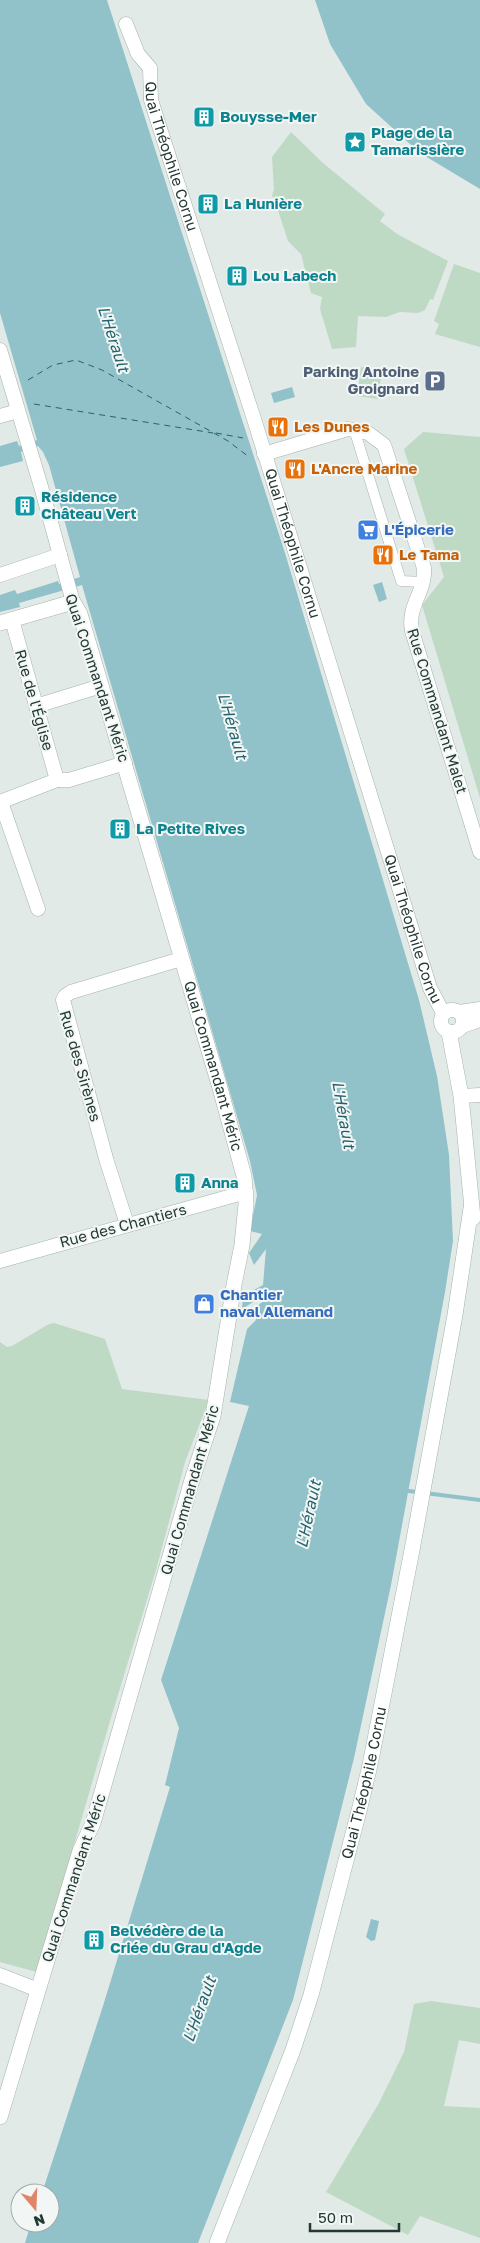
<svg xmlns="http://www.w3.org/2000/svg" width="480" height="2243" viewBox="0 0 480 2243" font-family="'Golos Text',sans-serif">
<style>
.green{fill:#bed9c4}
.water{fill:#91c1c9}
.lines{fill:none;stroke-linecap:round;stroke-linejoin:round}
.stream{stroke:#91c1c9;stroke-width:4}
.ferry{stroke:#26636e;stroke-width:1;stroke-dasharray:6 5;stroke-linecap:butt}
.pedestrian-casing{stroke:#a5b1ad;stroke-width:11}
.minor-casing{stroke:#a5b1ad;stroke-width:15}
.tertiary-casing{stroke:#a5b1ad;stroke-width:16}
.secondary-casing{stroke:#a2b5ae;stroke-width:16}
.pedestrian{stroke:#fff;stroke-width:10}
.minor{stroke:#fff;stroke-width:14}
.tertiary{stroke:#fff;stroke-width:15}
.secondary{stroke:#fff;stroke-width:15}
.labels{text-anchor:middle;stroke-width:4;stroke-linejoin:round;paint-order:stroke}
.culture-label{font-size:15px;font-weight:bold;fill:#0d838f;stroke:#f2f7f5;text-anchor:start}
.street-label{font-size:15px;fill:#243933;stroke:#f2f7f5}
.service-label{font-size:15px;font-weight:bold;fill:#4e5e75;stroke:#f2f7f5;text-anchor:end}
.food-label{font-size:15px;font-weight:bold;fill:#c56008;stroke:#f2f7f5;text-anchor:start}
.shop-label{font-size:15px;font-weight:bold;fill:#366cbe;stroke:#f2f7f5;text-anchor:start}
.water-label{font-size:16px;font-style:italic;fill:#26636e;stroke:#f2f7f5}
</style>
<rect width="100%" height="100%" fill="#e2eae7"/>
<!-- green -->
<path class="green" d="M291,132L323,163L385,214L380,221L397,234L448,261L433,300L430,299L425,310L418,313L400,312L386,317L358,316L356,347L332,349L320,309L322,297L311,293L301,254L288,241L274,198L272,196L274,189L272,157Z
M454,264L480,273V347L435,334L439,324L434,321Z
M361,367L382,370L378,399L357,396Z
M423,432L480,437V798L422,605L444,577L404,449Z
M54,1323L105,1339L122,1389L209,1400L185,1462L156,1570L110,1721L37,1972L0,1962V1342L7,1347L12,1346L49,1324Z
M431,2001L480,2008V2044L459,2040L444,2106L480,2108V2238L420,2216L408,2235L326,2192L379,2103L404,2052L414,2004Z"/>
<!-- water -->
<path class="water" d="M0,0H107L285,553L419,1000L437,1076L449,1155L453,1241L445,1292L391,1585L354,1758L293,2000L198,2243H25L31,2223H50V2193H42L103,2006L170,1787L165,1785L179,1728L161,1680L249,1406L230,1402L247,1329L256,1320V1307L271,1295L269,1292L242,1309L243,1296L263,1285L266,1249L254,1265L249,1253L262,1234L250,1231L257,1195L250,1161L82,585L19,603L20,607L0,612V595L15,590L17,594L58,581L59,584L80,577L49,465L43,452L38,446L21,452L23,461L0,467V446L17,441L19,446L37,440L0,313Z
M315,0H480V189L420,153L366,104L330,44Z
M292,387L295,397L274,403L271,393Z
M382,582L387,599L379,602L373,585Z
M371,1919L379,1921L375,1940L371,1941L366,1937Z"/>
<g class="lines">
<!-- stream -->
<path class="stream" d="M408,1491L418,1492
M425,1493L480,1500"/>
<!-- ferry -->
<path class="ferry" d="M28,380L53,365L76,360L102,370L228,441L249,457
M34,404L213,433
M216,433L243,438"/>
<!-- pedestrian casing -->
<g class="pedestrian-casing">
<path id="pedestrian" d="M354,429L401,581L424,582"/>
</g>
<!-- minor casing -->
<g class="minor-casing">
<g id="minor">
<path id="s1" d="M126,24L138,54L150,68L151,100L163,138L254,419L430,988L441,1009L446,1012"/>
<path d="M0,350L42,490L73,602"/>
<path d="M0,416L18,411"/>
<path d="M264,454L348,429L368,433L384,445L424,568C426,592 407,605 412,631L480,852"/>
<path d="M0,575L60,555"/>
<path d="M12,620L57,780"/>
<path d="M36,706L101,686"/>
<path d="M0,802L57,780H69L125,763"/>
<path d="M1,802L38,909"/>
<circle cx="452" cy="1021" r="11"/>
<path d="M459,1012L480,1009"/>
<path d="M462,1026L480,1020"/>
<path d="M461,1096L480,1095"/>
<path d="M127,1224L107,1162L63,1000L65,996L71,992L181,959"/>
<path d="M0,1261L246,1192"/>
<path d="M0,1975L38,1990"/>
</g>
</g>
<!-- tertiary casing -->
<g class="tertiary-casing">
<g id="tertiary">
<path id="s2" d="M0,623L73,602L80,614L220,1088L244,1176L246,1204L242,1245L234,1285L213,1416L192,1480L93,1823L80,1851L0,2117"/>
</g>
</g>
<!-- secondary casing -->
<g class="secondary-casing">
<g id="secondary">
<path d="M449,1032L461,1096L473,1218"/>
<path id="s3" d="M217,2243L293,2050L311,1995L360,1807L370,1765L412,1550L455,1315L471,1208"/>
</g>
</g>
<!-- pedestrian -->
<use href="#pedestrian" class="pedestrian"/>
<!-- minor -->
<use href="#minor" class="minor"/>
<!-- tertiary -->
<use href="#tertiary" class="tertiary"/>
<!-- secondary -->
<use href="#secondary" class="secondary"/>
</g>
<!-- icons -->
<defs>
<g id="building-square" transform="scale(1.125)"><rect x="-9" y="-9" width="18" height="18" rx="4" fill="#0f9aa8" stroke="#f2f7f5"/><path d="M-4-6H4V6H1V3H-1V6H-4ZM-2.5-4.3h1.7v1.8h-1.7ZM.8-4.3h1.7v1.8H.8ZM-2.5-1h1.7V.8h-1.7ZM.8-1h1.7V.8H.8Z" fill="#fff"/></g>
<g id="sight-square" transform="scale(1.125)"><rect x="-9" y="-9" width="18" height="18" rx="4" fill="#0f9aa8" stroke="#f2f7f5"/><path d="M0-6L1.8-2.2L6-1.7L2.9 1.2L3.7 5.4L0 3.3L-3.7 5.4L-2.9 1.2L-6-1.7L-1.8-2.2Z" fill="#fff"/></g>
<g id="parking-square" transform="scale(1.125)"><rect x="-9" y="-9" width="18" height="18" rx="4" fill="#5c6f8a" stroke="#f2f7f5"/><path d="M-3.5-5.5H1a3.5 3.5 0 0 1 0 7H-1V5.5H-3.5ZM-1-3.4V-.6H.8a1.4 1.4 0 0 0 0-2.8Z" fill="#fff"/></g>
<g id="restaurant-square" transform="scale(1.125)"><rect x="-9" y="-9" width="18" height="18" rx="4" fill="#e8710a" stroke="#f2f7f5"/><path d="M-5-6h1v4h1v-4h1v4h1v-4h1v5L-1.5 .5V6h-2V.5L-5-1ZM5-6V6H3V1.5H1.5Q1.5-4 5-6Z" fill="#fff"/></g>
<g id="supermarket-square" transform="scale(1.125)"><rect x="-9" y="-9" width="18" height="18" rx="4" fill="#3f7fe0" stroke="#f2f7f5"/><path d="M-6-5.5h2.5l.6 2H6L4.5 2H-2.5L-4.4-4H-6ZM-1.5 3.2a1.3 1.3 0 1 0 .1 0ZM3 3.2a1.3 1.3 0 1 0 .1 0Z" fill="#fff"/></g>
<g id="shop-square" transform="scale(1.125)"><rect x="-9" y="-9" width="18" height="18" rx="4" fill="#3f7fe0" stroke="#f2f7f5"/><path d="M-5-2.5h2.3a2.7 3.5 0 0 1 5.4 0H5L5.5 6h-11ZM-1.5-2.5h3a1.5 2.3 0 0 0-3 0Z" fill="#fff"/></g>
</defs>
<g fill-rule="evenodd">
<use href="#building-square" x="204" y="117"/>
<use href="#sight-square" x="355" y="142"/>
<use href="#building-square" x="208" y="204"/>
<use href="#building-square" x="237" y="276"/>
<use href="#parking-square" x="435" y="381"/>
<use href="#restaurant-square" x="278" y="427"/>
<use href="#restaurant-square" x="295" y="469"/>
<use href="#building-square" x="25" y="506"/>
<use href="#supermarket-square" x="368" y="530"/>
<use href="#restaurant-square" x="383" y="555"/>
<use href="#building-square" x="120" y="829"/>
<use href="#building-square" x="185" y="1183"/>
<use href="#shop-square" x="204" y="1304"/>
<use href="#building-square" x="94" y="1940"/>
</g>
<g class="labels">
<!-- culture labels -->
<g class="culture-label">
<text x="220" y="122">Bouysse-Mer</text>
<text x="371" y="138">Plage de la<tspan x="371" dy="17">Tamarissière</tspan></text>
<text x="224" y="209">La Hunière</text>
<text x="253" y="281">Lou Labech</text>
<text x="41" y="502">Résidence<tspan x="41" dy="17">Château Vert</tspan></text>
<text x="136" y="834">La Petite Rives</text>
<text x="201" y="1188">Anna</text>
<text x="110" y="1936">Belvédère de la<tspan x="110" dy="17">Criée du Grau d'Agde</tspan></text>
</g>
<!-- street labels -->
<g class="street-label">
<text dy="5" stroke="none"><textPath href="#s1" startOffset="142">Quai Théophile Cornu</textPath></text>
<text dy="5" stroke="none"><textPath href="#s1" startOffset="548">Quai Théophile Cornu</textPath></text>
<text transform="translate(97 678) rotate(72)" y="5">Quai Commandant Méric</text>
<text transform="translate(34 700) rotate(74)" y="5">Rue de l'Église</text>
<text transform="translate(437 711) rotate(73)" y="5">Rue Commandant Malet</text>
<text dy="5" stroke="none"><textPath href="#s1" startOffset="952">Quai Théophile Cornu</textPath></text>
<text transform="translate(80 1066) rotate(74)" y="5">Rue des Sirènes</text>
<text dy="5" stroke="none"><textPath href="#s2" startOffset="561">Quai Commandant Méric</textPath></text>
<text transform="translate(123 1226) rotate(-15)" y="5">Rue des Chantiers</text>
<text transform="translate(190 1490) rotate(-74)" y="5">Quai Commandant Méric</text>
<text dy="5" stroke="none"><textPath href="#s3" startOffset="484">Quai Théophile Cornu</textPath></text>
<text transform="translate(74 1878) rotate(-72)" y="5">Quai Commandant Méric</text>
</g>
<!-- service labels -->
<g class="service-label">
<text x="419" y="377">Parking Antoine<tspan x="419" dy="17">Groignard</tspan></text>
</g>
<!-- food labels -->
<g class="food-label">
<text x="294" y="432">Les Dunes</text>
<text x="311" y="474">L'Ancre Marine</text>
<text x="399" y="560">Le Tama</text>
</g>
<!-- shop labels -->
<g class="shop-label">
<text x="384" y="535">L'Épicerie</text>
<text x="220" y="1300">Chantier<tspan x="220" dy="17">naval Allemand</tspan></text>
</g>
<!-- water labels -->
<g class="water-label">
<text transform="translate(114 339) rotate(72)" y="6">L'Hérault</text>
<text transform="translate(233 726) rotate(74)" y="6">L'Hérault</text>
<text transform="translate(344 1115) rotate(80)" y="6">L'Hérault</text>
<text transform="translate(308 1514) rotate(-78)" y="6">L'Hérault</text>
<text transform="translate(199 2009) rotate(-70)" y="6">L'Hérault</text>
</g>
</g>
<!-- north arrow -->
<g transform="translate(35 2208) rotate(161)"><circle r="24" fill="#f2f7f5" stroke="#a0aba7"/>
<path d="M0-4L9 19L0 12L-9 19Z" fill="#e1856a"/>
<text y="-8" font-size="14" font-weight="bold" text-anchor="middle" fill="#243933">N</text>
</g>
<!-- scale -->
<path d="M310 2223v8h89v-8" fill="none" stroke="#243933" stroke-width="2.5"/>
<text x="318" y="2223" font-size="15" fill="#243933" stroke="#f2f7f5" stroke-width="4" paint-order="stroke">50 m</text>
</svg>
